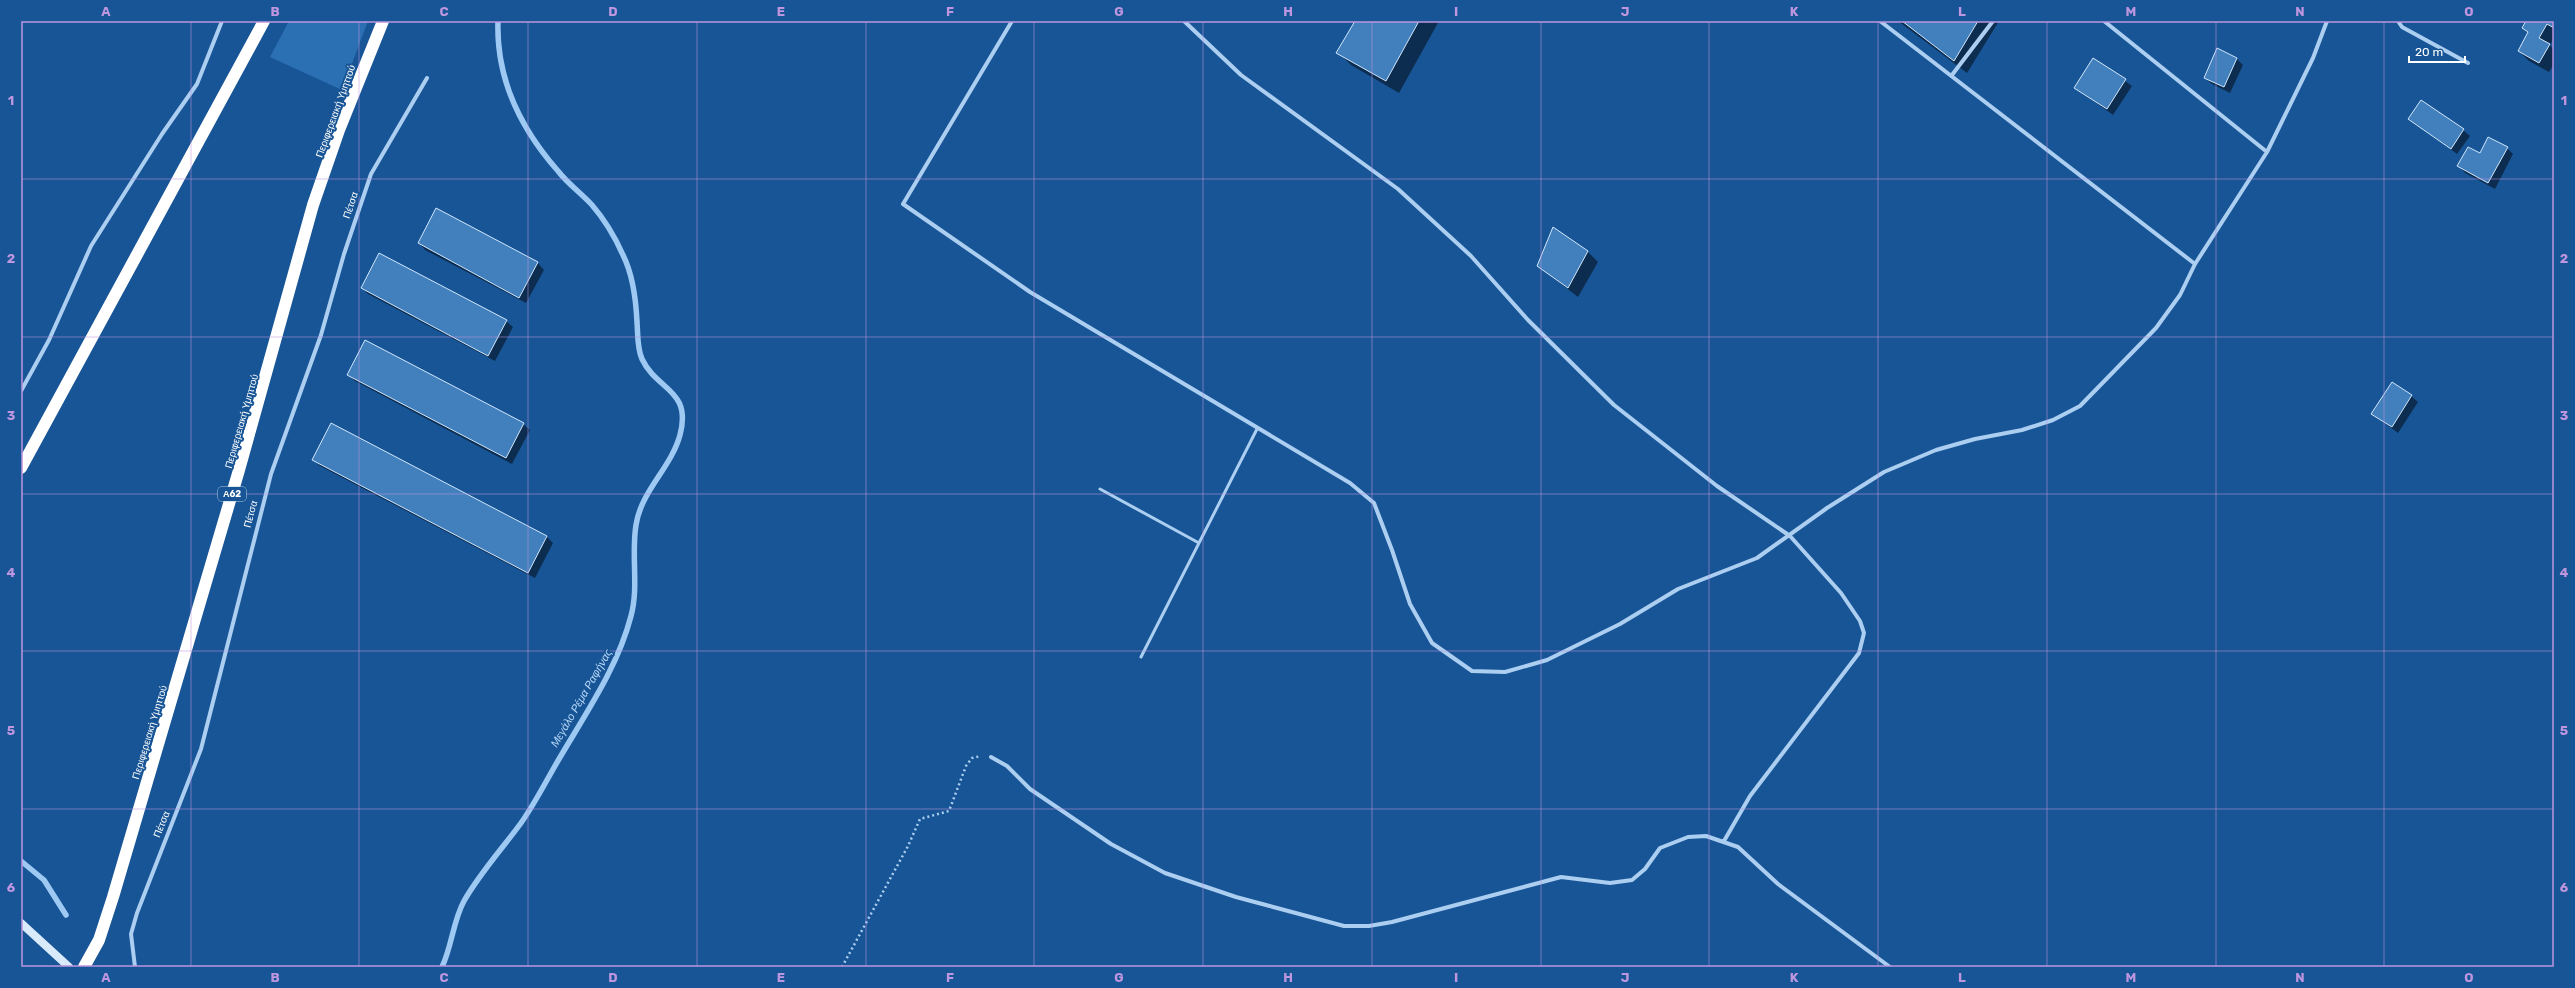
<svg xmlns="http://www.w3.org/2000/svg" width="2575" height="988" viewBox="0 0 2575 988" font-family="Rubik,sans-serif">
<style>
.green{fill:#2c70b4}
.shadow{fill:#0007}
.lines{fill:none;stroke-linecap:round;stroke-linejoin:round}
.stream{stroke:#9ec9f3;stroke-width:5.5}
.building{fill:#417fbd;stroke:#d2e7fc}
.path{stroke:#abcef1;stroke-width:2.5;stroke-dasharray:2 3;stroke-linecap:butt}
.service{stroke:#abcef1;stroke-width:3}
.minor{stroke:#abcef1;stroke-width:4}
.secondary{stroke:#d9eafb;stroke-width:8}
.motorway{stroke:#fff;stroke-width:12}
.grid{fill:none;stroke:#bd96df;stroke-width:1;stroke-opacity:0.55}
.labels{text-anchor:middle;stroke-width:4;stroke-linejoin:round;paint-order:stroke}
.shield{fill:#185596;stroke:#bacce0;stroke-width:1}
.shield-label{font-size:9px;font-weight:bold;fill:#fff}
.street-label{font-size:10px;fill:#fff;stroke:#185596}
.water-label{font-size:11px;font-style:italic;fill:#b7d7f7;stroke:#185596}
.neatline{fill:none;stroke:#bd96df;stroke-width:1.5}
.grid-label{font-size:13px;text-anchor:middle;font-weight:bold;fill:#bd96df}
</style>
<rect width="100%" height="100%" fill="#185596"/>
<!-- green -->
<path class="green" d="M289,21H368L342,90L270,57Z"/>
<!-- shadow -->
<path class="shadow" d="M1356,21H1439L1399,93L1351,65L1338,52Z
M1898,21H1999L1967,73Z
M2527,21H2554V38L2550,45L2554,50V64L2549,72L2529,61L2519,51L2528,33L2523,28Z
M2094,59L2132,86L2113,115L2076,88Z
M2237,59L2243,65L2230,93L2212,84L2205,78Z
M2410,119L2463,130L2470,136L2457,154Z
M2507,148L2513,154L2495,189L2465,173L2459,166L2480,154Z
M437,210L538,263L544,270L526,303L425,250L419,243Z
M1553,229L1588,252L1598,262L1578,297L1538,266Z
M362,288L506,321L513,327L495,361L368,294Z
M348,375L523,424L530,430L512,464L355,381Z
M2411,396L2418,402L2398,433L2373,414Z
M332,425L547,537L553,543L535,578L320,466L314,460Z"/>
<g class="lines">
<!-- stream -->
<path class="stream" d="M21,861L44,880L66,915
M442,967C452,946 453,921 464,901C480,873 502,849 521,823C536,802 548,777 562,754C588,710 618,666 631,616C639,587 631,555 636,525C641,491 671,468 680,435C692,389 657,391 642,359C637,348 638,335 637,322C636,300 633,275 623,255C615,237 605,220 592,205C581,193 568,184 558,171C521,129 496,78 498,21"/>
</g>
<!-- building -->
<path class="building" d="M1355,21H1419L1386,81L1336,53Z
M1902,21H1978L1954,61Z
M2526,21H2554V28L2547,24L2539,38L2550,44L2539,63L2518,51L2528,32L2522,28Z
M2217,48L2237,58L2224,87L2204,78Z
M2093,58L2126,79L2107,109L2074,88Z
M2421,100L2464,129L2451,149L2408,119Z
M2488,137L2508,147L2488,183L2457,166L2468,147L2480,153Z
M436,208L538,262L519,298L418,243Z
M1553,227L1588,251L1568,288L1537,266Z
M379,253L507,320L488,356L361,288Z
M365,340L524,423L506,458L347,375Z
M2392,382L2412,395L2392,427L2371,414Z
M331,423L547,536L528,573L312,460Z"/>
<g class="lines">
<!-- path -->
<path class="path" d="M842,967L908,846L920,819L949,811L966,766L972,758L981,756"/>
<!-- service -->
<path class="service" d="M1100,489L1199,543
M1141,657L1257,429"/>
<!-- minor -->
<path class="minor" d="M1012,21L903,204L1030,292L1350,483L1374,503L1392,550L1410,604L1432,643L1472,671L1505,672L1547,660L1620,624L1678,589L1757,558L1827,508L1884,472L1936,450L1975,439L2022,430L2053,420L2080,406L2156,328L2180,295L2195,264L2267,152L2313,58L2327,21
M1184,21L1241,75L1398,189L1471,256L1528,320L1614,405L1717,486L1790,536L1841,593L1860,621L1864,633L1859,653L1750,796L1724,841
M1880,21L2195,264
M2104,21L2267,152
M2398,21L2402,27L2468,63
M1952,75L1993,21
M21,391L49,340L91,246L162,134L197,84L222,21
M991,757L1007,766L1030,789L1111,844L1165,873L1236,897L1344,926H1369L1392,922L1561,877L1610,883L1632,880L1645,869L1660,848L1688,837L1706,836L1738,847L1778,884L1890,967
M135,967L131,934L137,913L201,749L271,474L321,335L344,254L371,174L427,78"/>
<!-- secondary -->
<path class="secondary" d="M21,923L69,967"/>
<!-- motorway -->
<path class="motorway" d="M21,468L264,21
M84,967L99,940L113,897L239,470L313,205L339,130L383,21"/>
</g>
<!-- grid -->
<path class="grid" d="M191,21V967M359,21V967M528,21V967M697,21V967M866,21V967M1034,21V967M1203,21V967M1372,21V967M1541,21V967M1709,21V967M1878,21V967M2047,21V967M2216,21V967M2384,21V967M21,179H2554M21,337H2554M21,494H2554M21,651H2554M21,809H2554"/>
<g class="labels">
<!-- shield labels -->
<rect class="shield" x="218" y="487" width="28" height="14" rx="3"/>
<g class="shield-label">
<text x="232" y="497">Α62</text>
</g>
<!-- street labels -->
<g class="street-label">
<text transform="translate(335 111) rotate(-70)" y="4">Περιφερειακή Υμηττού</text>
<text transform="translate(350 205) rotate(-71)" y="4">Πέτσα</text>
<text transform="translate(241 421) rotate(-74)" y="4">Περιφερειακή Υμηττού</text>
<text transform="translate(250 514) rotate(-75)" y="4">Πέτσα</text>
<text transform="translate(149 732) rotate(-73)" y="4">Περιφερειακή Υμηττού</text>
<text transform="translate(161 824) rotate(-68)" y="4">Πέτσα</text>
</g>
<!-- water labels -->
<g class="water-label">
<text transform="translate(581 698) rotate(-60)" y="4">Μεγάλο Ρέμα Ραφήνας</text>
</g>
</g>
<!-- border -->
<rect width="2575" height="988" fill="none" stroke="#185596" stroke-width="44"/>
<!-- scale -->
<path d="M2409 56v6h56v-6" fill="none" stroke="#ffffff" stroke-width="2"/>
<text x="2415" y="56" font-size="12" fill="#ffffff" stroke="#185596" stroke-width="3" paint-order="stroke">20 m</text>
<rect x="22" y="22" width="2531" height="944" class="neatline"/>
<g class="grid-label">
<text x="106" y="16">A</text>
<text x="275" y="16">B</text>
<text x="444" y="16">C</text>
<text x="613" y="16">D</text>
<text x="781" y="16">E</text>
<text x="950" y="16">F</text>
<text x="1119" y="16">G</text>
<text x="1288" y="16">H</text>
<text x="1456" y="16">I</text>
<text x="1625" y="16">J</text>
<text x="1794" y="16">K</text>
<text x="1962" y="16">L</text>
<text x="2131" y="16">M</text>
<text x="2300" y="16">N</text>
<text x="2469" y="16">O</text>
<text x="11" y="105">1</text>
<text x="2564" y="105">1</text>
<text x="11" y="263">2</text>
<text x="2564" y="263">2</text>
<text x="11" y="420">3</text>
<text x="2564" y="420">3</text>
<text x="11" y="577">4</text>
<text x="2564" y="577">4</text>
<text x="11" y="735">5</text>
<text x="2564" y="735">5</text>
<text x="11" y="892">6</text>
<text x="2564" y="892">6</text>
<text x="106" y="982">A</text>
<text x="275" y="982">B</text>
<text x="444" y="982">C</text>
<text x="613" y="982">D</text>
<text x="781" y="982">E</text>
<text x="950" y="982">F</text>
<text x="1119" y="982">G</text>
<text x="1288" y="982">H</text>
<text x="1456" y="982">I</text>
<text x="1625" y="982">J</text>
<text x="1794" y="982">K</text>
<text x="1962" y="982">L</text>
<text x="2131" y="982">M</text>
<text x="2300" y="982">N</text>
<text x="2469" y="982">O</text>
</g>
</svg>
